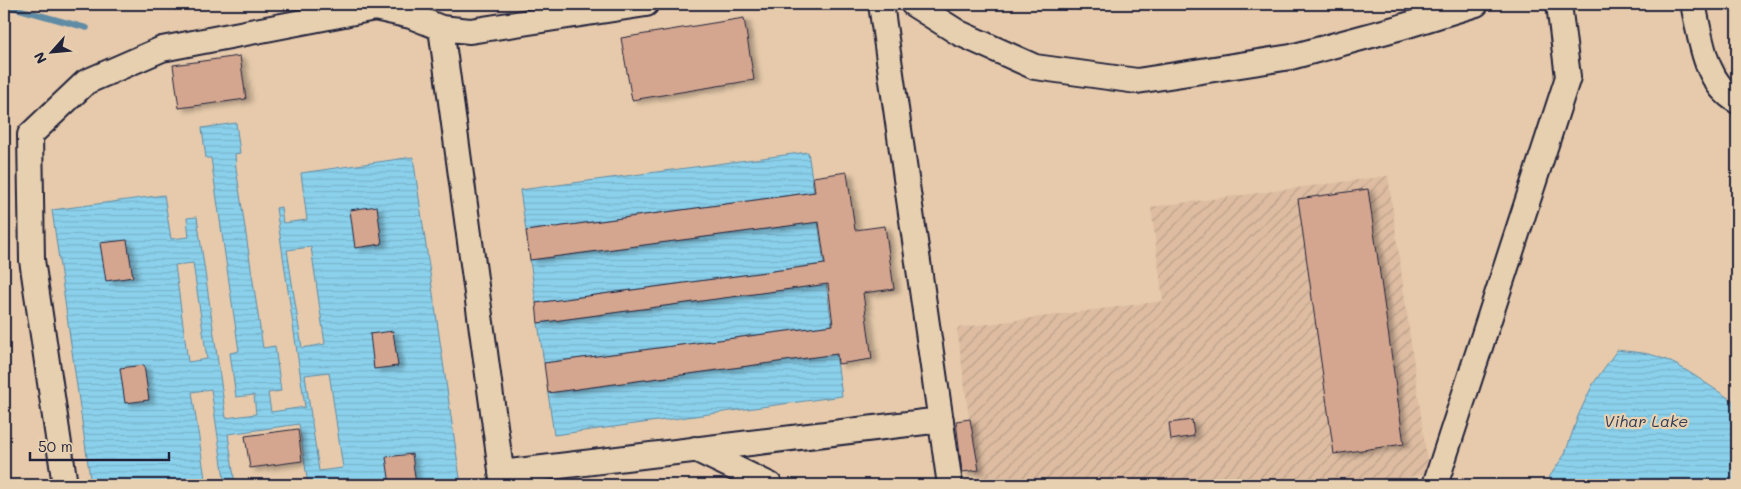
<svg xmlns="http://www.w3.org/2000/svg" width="1741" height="489" viewBox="0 0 1741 489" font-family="Mali,sans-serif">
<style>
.industrial{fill:url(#industrial-furrows)}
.water{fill:url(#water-rules);stroke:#618ba5;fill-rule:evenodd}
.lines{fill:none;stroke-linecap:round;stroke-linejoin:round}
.stream{stroke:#618ba5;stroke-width:5.5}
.building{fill:#d4a68f;stroke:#22223b;filter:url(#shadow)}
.minor-casing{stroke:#22223b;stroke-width:28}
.minor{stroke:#e7d0b0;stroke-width:24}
.labels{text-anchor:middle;stroke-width:4.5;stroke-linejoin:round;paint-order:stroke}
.water-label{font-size:16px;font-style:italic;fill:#323c56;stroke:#e7d0b0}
</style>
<defs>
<pattern id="industrial-furrows" width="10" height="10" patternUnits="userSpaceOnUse" patternTransform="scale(1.25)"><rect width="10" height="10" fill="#ddbca1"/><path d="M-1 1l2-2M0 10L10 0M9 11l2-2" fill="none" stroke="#bda18c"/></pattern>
<pattern id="water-rules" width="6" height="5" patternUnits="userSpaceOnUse" patternTransform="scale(1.25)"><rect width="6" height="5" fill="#8bd1ec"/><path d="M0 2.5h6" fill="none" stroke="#78b3cb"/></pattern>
<filter id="shadow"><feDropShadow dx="5.5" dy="3" stdDeviation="2.5" flood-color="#0004"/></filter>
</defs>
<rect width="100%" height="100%" fill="#e6caab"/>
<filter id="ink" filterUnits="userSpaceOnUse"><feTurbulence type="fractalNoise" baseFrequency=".02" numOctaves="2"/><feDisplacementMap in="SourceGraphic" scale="10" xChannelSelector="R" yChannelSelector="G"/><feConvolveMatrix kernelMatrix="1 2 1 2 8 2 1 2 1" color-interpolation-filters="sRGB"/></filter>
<g filter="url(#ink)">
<!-- industrial -->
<path class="industrial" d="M1388,176L1429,474L1348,485H978L957,328L1163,301L1151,207Z"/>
<!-- water -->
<path class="water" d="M236,123L240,153L235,154L236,168L263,348L275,346L281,391L268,393L271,412L305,407L276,208L281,207L283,223L307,220L301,173L413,157L461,485H308L299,424L228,434L235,485H225L211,389L192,392L206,485H91L52,210L164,195L171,239L189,237L187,218L197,217L226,418L256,414L254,395L236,397L230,353L239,351L211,158H206L202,128ZM311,247L325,344L302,348L287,250ZM193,263L207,359L188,362L175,265ZM329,372L343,468L319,471L305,375Z
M808,152L814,192L526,231L520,190Z
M818,222L824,264L536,303L530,260Z
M826,284L832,325L544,363L538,323Z
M1617,350C1630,352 1644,352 1656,356C1686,366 1710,388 1737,403V485H1544L1565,454L1578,416L1593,384Z
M836,354L842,396L554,435L548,393Z"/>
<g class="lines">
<!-- stream -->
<path class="stream" d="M4,5L87,28"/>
</g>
<!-- building -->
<path class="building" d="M744,18L754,80L632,100L621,38Z
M240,56L246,99L179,108L173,65Z
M847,172L855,230L885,226L894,289L863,293L872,359L838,364L837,354L548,393L544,363L833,325L828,284L538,323L536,303L825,264L819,222L530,260L526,231L815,192L813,177Z
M1368,189L1404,444L1334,454L1298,199Z
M377,206L382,244L355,248L350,210Z
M127,240L133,277L106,281L100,243Z
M393,331L398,366L374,369L370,334Z
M144,365L149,400L125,403L120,368Z
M970,419L979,470L962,472L956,421Z
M1192,420L1194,436L1171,440L1169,423Z
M298,429L302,461L250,468L245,436Z
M412,454L416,485H390L386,457Z"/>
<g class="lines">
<!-- minor casing -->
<g class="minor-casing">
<path id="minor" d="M881,4L950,485
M913,4L959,33L1035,67L1137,81L1291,57L1398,28L1476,4
M1693,4C1701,38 1704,82 1737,101
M441,28L503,485
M695,449L770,485
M501,473L941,420
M65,485L32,260L30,135L86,82L162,49L375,8L411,16L441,28L470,31L646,4
M1435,485L1568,77L1559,4"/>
</g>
<!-- minor -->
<use href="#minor" class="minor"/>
</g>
</g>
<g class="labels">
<!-- water labels -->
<g class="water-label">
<text x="1646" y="427">Vihar Lake</text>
</g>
</g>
<!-- margin -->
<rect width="1741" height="489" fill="none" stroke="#e7d0b0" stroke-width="20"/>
<rect x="10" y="10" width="1721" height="469" fill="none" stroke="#22223b" stroke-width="2" filter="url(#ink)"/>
<!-- north arrow -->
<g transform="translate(52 52) rotate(243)" stroke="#e7d0b0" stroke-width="4" paint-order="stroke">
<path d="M0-4L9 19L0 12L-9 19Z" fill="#22223b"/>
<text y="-8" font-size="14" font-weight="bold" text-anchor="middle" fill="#22223b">N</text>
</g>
<!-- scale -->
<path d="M30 452v8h139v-8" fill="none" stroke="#22223b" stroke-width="2.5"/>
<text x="38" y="452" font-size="15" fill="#22223b" stroke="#e7d0b0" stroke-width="4" paint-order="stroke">50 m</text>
</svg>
